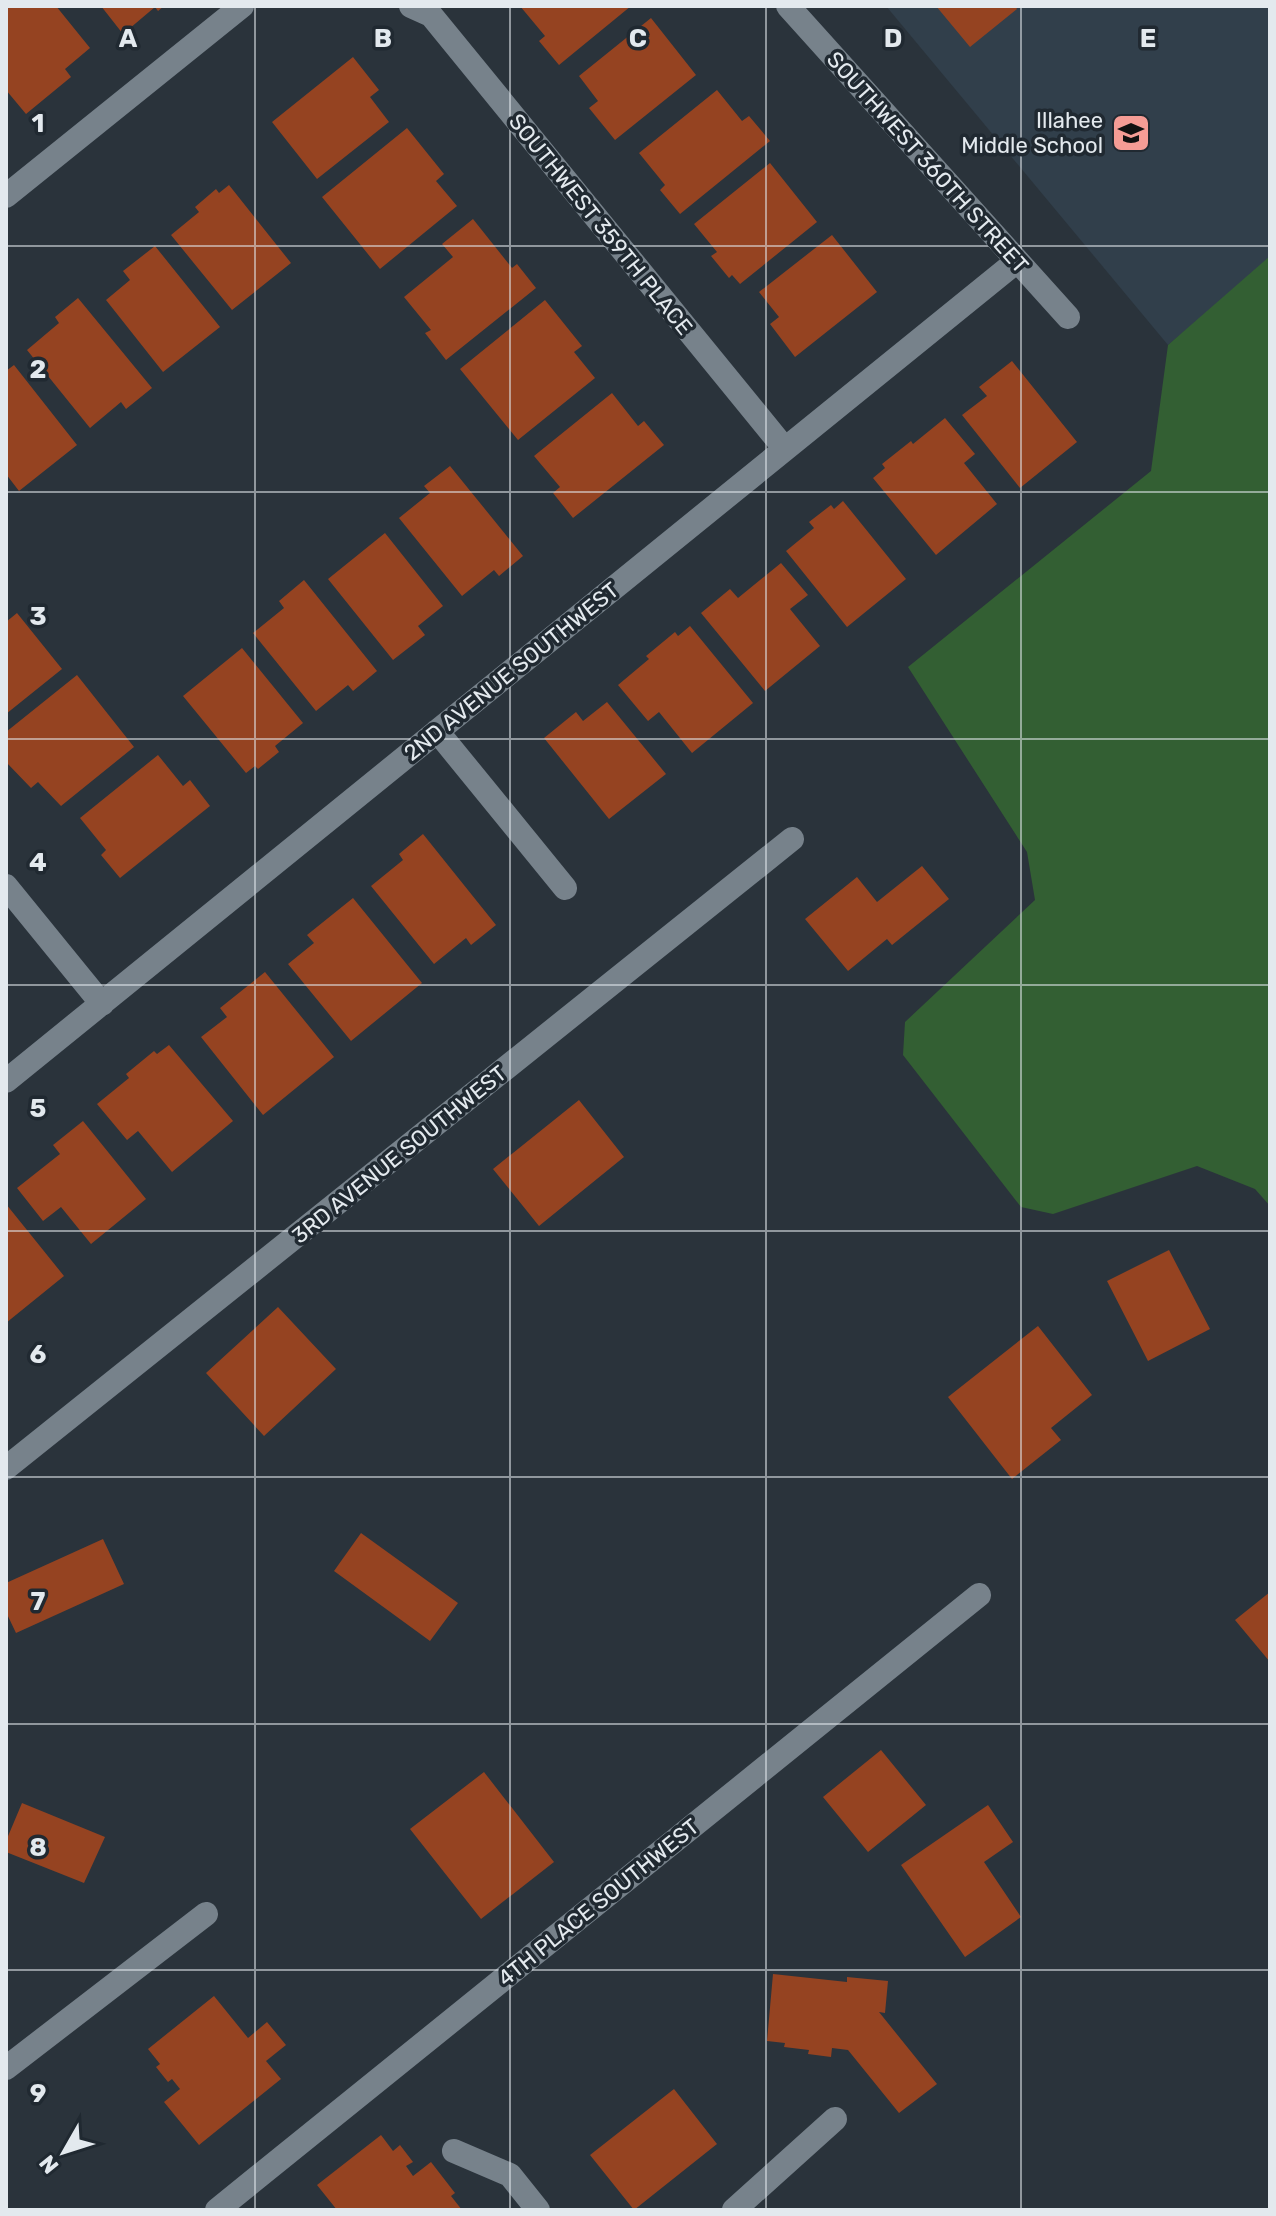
<svg xmlns="http://www.w3.org/2000/svg" width="1276" height="2216" viewBox="0 0 1276 2216" font-family="Rubik,sans-serif">
<style>
.built{fill:#313f4b}
.green{fill:#335f33}
.building{fill:#954321}
.lines{fill:none;stroke-linecap:round;stroke-linejoin:round}
.minor{stroke:#77828b;stroke-width:24}
.grid{fill:none;stroke:#e3e9ee;stroke-width:2;stroke-opacity:0.55}
.labels{text-anchor:middle;stroke-width:7;stroke-linejoin:round;paint-order:stroke}
.poi-label{font-size:22px;fill:#e3e9ee;stroke:#202931;text-anchor:end}
.street-label{font-size:22px;fill:#e3e9ee;stroke:#202931}
.grid-label{font-size:26px;text-anchor:middle;font-weight:bold;fill:#e3e9ee;stroke:#202931;stroke-width:7;stroke-linejoin:round;paint-order:stroke}
</style>
<rect width="100%" height="100%" fill="#2a333b"/>
<!-- built -->
<path class="built" d="M886,6H1270V260L1168,345Z"/>
<!-- green -->
<path class="green" d="M1270,256V1206L1255,1189L1197,1166L1053,1214L1021,1207L903,1055L905,1022L1035,900L1027,852L908,667L1151,471L1168,345Z"/>
<!-- building -->
<path class="building" d="M6,6H56L90,48L65,69L71,77L26,114L6,90Z
M101,6H164L158,11L155,7L123,34Z
M520,6H631L559,65L539,41L545,36Z
M936,6H1015L1017,9L970,47Z
M651,18L696,75L615,140L589,108L598,101L579,76Z
M353,57L379,90L370,97L389,122L317,179L272,122Z
M717,90L742,121L749,116L770,141L680,214L660,190L665,185L639,153Z
M407,128L444,174L436,181L457,206L380,269L322,197Z
M770,163L817,222L740,284L732,275L729,278L711,256L717,252L694,224Z
M229,185L291,263L232,310L171,235L199,212L195,207L216,189L219,193Z
M473,219L512,268L517,264L536,288L446,360L425,333L431,330L404,297L453,257L442,244Z
M832,235L877,292L795,357L770,324L779,317L759,292Z
M155,246L220,327L163,372L106,300L130,280L123,271Z
M78,298L152,388L126,409L121,402L90,428L27,350L59,323L55,317Z
M545,300L582,346L574,352L595,378L518,440L460,369Z
M1012,361L1077,442L1020,488L962,415L987,396L979,387Z
M14,365L77,445L19,491L6,474V371Z
M612,393L638,426L644,421L664,445L573,518L553,493L560,487L534,456Z
M945,418L975,454L964,463L997,504L936,555L873,478L885,468L882,464L911,441L913,444Z
M450,466L523,556L499,576L494,570L462,596L399,518L430,493L424,486Z
M843,501L906,579L847,627L786,551L814,528L809,522L831,505L834,509Z
M385,533L443,606L418,626L425,635L393,660L328,579Z
M781,563L808,595L790,609L820,646L765,691L701,613L730,589L738,598Z
M304,580L377,671L353,691L348,685L316,711L253,633L284,608L279,601Z
M17,613L62,669L6,714V622Z
M690,626L753,703L692,753L659,712L648,721L618,685L649,659L646,656L675,632L678,636Z
M242,648L303,723L275,746L279,752L258,769L255,766L246,773L183,696Z
M77,675L134,747L61,806L38,782L31,788L6,762V732Z
M607,702L666,774L609,819L544,738L576,712L583,721Z
M158,755L183,786L190,780L210,806L120,878L101,855L106,850L80,818Z
M423,834L496,925L471,945L466,938L434,964L371,886L403,860L399,854Z
M922,866L949,899L892,945L887,939L848,971L805,919L857,877L877,902Z
M353,898L422,983L351,1041L288,964L314,943L307,935Z
M265,972L334,1057L263,1115L201,1037L227,1017L220,1008Z
M169,1045L233,1121L172,1172L138,1131L127,1140L97,1104L129,1078L126,1074L154,1051L157,1054Z
M579,1100L624,1157L539,1226L493,1169Z
M83,1121L146,1199L91,1244L61,1207L43,1221L17,1188L60,1154L53,1145Z
M6,1204L64,1276L6,1323Z
M1169,1250L1210,1329L1148,1361L1107,1281Z
M278,1307L336,1369L264,1436L206,1373Z
M1038,1326L1092,1395L1051,1428L1061,1440L1012,1479L948,1397Z
M361,1533L458,1603L430,1641L334,1571Z
M103,1539L124,1584L16,1633L6,1612V1583Z
M1270,1592V1662L1235,1620Z
M881,1750L926,1805L868,1852L823,1797Z
M484,1772L554,1862L481,1919L410,1829Z
M22,1803L105,1837L84,1883L6,1852V1841Z
M988,1805L1013,1842L984,1862L1021,1917L965,1957L901,1865Z
M773,1974L847,1982V1977L888,1981L885,2013L879,2012L937,2084L899,2113L848,2050L832,2048L831,2057L808,2054L809,2050L784,2047L785,2043L767,2041Z
M214,1996L248,2038L267,2022L286,2045L266,2061L281,2079L199,2145L164,2102L180,2089L172,2079L168,2082L156,2067L160,2064L148,2049Z
M674,2089L717,2144L634,2210L590,2155Z
M381,2135L393,2151L400,2145L413,2162L406,2166L413,2176L431,2162L455,2193L451,2196L462,2210H337L317,2185Z"/>
<g class="lines">
<!-- minor -->
<path class="minor" d="M411,6L431,15L785,449
M788,6L1068,317
M6,196L242,6
M437,731L565,888
M6,886L102,1004
M6,1081L1017,261
M6,1468L792,839
M6,2068L206,1914
M454,2151L510,2175L538,2210
M217,2210L979,1595
M734,2210L835,2119"/>
</g>
<!-- grid -->
<path class="grid" d="M255,6V2210M510,6V2210M766,6V2210M1021,6V2210M6,246H1270M6,492H1270M6,739H1270M6,985H1270M6,1231H1270M6,1477H1270M6,1724H1270M6,1970H1270"/>
<!-- icons -->
<defs>
<g id="school-square" transform="scale(2)"><rect x="-9" y="-9" width="18" height="18" rx="4" fill="#f59c95" stroke="#202931"/><path d="M0-5L7-2L0 1L-7-2ZM-4 1L0 2.5L4 1V4Q0 6-4 4Z" fill="#111"/></g>
</defs>
<g fill-rule="evenodd">
<use href="#school-square" x="1131" y="133"/>
</g>
<g class="labels">
<!-- poi labels -->
<g class="poi-label">
<text x="1103" y="128">Illahee<tspan x="1103" dy="25">Middle School</tspan></text>
</g>
<!-- street labels -->
<g class="street-label">
<text transform="translate(928 162) rotate(48)" y="8">SOUTHWEST 360TH STREET</text>
<text transform="translate(601 224) rotate(51)" y="8">SOUTHWEST 359TH PLACE</text>
<text transform="translate(511 671) rotate(-39)" y="8">2ND AVENUE SOUTHWEST</text>
<text transform="translate(399 1154) rotate(-39)" y="8">3RD AVENUE SOUTHWEST</text>
<text transform="translate(598 1902) rotate(-39)" y="8">4TH PLACE SOUTHWEST</text>
</g>
</g>
<g class="grid-label">
<text x="128" y="47">A</text>
<text x="383" y="47">B</text>
<text x="638" y="47">C</text>
<text x="893" y="47">D</text>
<text x="1148" y="47">E</text>
<text x="38" y="132">1</text>
<text x="38" y="378">2</text>
<text x="38" y="625">3</text>
<text x="38" y="871">4</text>
<text x="38" y="1117">5</text>
<text x="38" y="1363">6</text>
<text x="38" y="1610">7</text>
<text x="38" y="1856">8</text>
<text x="38" y="2102">9</text>
</g>
<!-- border -->
<rect width="1276" height="2216" fill="none" stroke="#e3e9ee" stroke-width="16"/>
<!-- north arrow -->
<g transform="translate(64 2152) rotate(231)" stroke="#202931" stroke-width="6" paint-order="stroke">
<path d="M0-6L14 30L0 20L-14 30Z" fill="#e3e9ee"/>
<text y="-12" font-size="22" font-weight="bold" text-anchor="middle" fill="#e3e9ee">N</text>
</g>
</svg>
